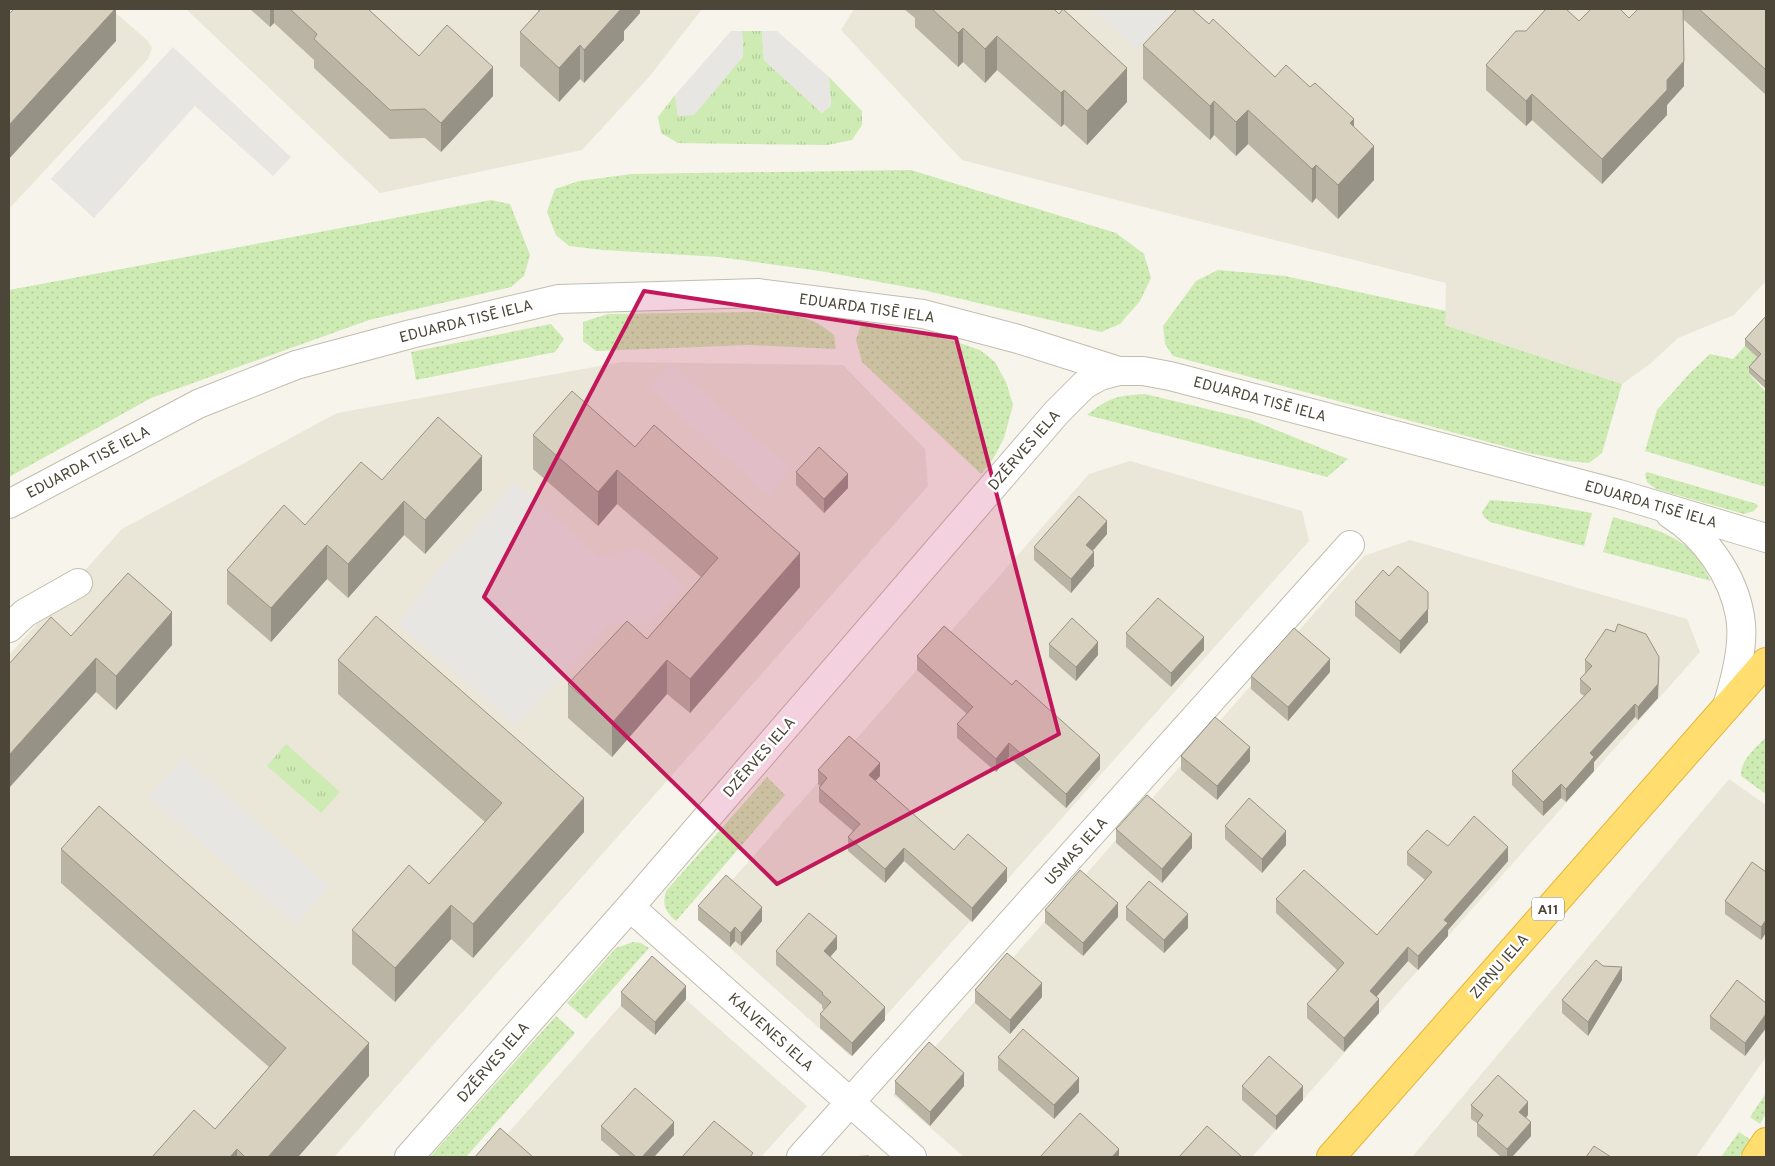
<svg xmlns="http://www.w3.org/2000/svg" width="1775" height="1166" viewBox="0 0 1775 1166" font-family="Overpass,sans-serif">
<style>
.residential{fill:#eae7d9}
.grass{fill:url(#grass-dots)}
.park{fill:url(#park-tufts)}
.parking{fill:#e8e6e3}
.lines{fill:none;stroke-linecap:round;stroke-linejoin:round}
.street-casing{stroke:#c2bdad;stroke-width:30}
.highway-casing{stroke:#e4b537;stroke-width:30}
.street{stroke:#fff;stroke-width:28}
.highway{stroke:#ffdd6e;stroke-width:28}
.wall{fill:#bab4a5}
.shaded-wall{fill:#979286}
.building{fill:#d8d1c0;stroke:#979286}
.marked{fill:#c2185b;fill-opacity:0.2;stroke:#c2185b;stroke-width:4;stroke-linejoin:round}
.labels{text-anchor:middle;stroke-width:5;stroke-linejoin:round;paint-order:stroke}
.shield{fill:#fff;stroke:#817e74;stroke-width:1}
.shield-label{font-size:14px;font-weight:bold;fill:#4b4638}
.street-label{font-size:15px;fill:#4b4638;stroke:#fff}
</style>
<defs>
<pattern id="grass-dots" width="8" height="8" patternUnits="userSpaceOnUse" patternTransform="scale(1.25)"><rect width="8" height="8" fill="#cdebb3"/><path d="M2 2h.1M6 6h.1" fill="none" stroke="#b2cb9b" stroke-width="1.8" stroke-linecap="round"/></pattern>
<pattern id="park-tufts" width="24" height="20" patternUnits="userSpaceOnUse" patternTransform="scale(1.25)"><rect width="24" height="20" fill="#cdebb3"/><path d="M3 7l-1-3M5 7V3M7 7l1-3M15 17l-1-3M17 17v-4M19 17l1-3" fill="none" stroke="#b2cb9b"/></pattern>
</defs>
<rect width="100%" height="100%" fill="#f6f4eb"/>
<!-- residential -->
<path class="residential" d="M10,9H111L147,40L152,48L148,59L9,209Z
M186,9H702L649,77L582,150L380,193Z
M854,9H1766V281L1734,315L1678,338L1650,364L1622,384L1445,325L1446,283L1175,215L962,160L841,30Z
M622,362L843,365L925,449L928,486L334,1157H9V655L122,529L337,413Z
M1130,461L1302,511L1309,541L850,1056L698,919L1089,474Z
M1410,540L1687,619L1700,652L1252,1157H964L893,1095L1364,556Z
M1729,779L1766,805V1057L1696,1157H1412Z
M652,970L807,1106L761,1157H487Z"/>
<!-- grass -->
<path class="grass" d="M911,170L1116,233L1144,254L1151,278L1140,301L1120,324L1101,332L923,290L820,271L719,257L603,250L569,246L556,235L547,212L555,189L579,181L632,174Z
M491,200L510,204L530,255L524,276L511,287L369,320L151,398L9,477V290Z
M1218,270L1285,276L1446,311L1445,325L1622,384L1602,453L1589,463L1568,461L1529,453L1173,356L1165,344L1163,326L1196,281Z
M757,312C789,315 809,313 834,335L836,349L749,345L596,351L583,341V322L608,314Z
M862,322L930,333L980,350L995,362L1006,382L1013,405L1004,438L993,459L981,474L862,362L856,340Z
M551,324L564,339L555,352L416,380L411,352Z
M1745,346L1761,361L1749,374L1766,392V487L1645,451L1657,410L1689,374L1710,354L1733,359Z
M1145,394L1249,419L1348,459L1327,477L1087,415C1110,397 1116,396 1145,394Z
M1647,472L1757,504L1758,506L1754,511L1744,514L1656,489L1647,482L1645,474Z
M1490,500L1541,504L1592,513L1584,546L1490,522L1484,517L1482,512Z
M1613,517C1643,526 1680,533 1700,560C1704,567 1707,575 1711,581L1603,552Z
M1766,737V794L1741,776C1740,760 1756,748 1766,737Z
M767,777L785,795L676,921C665,911 662,905 666,891Z
M633,942L641,943L649,948L586,1019L567,1003L616,948Z
M556,1016L575,1033L466,1157H433L431,1156Z
M1766,1093V1113L1760,1124L1750,1117Z
M1739,1132L1751,1140L1739,1157H1721Z"/>
<!-- park -->
<path class="park" d="M742,31H762L764,60L822,113L831,105L829,77L862,111V125L852,140L827,145L678,143L661,133L658,117L675,95L678,116L743,57Z
M286,744L340,792L321,813L267,766Z"/>
<!-- parking -->
<path class="parking" d="M1092,9H1173L1136,49Z
M731,31H742L743,57L694,115L678,116L675,95Z
M762,31H777L829,77L831,106L822,113L764,60Z
M173,47L291,157L273,176L195,106L94,218L51,179Z
M670,363L789,468L769,496L650,388Z
M515,482L601,558L639,547L685,586L650,624L610,623L517,726L398,624L439,568Z
M184,757L329,886L296,925L148,797Z"/>
<g class="lines">
<!-- street casing -->
<g class="street-casing">
<path id="street" d="M9,504L198,404L296,365L411,334L558,299L758,293L923,314L1018,339L1119,371H1143L1170,376L1619,494L1766,538
M1670,514C1705,536 1733,575 1740,616C1745,643 1735,681 1727,706
M9,628L25,613L78,583
M630,907L912,1157
M409,1157L630,907L1057,412L1084,385L1100,376L1119,371
M801,1157L1350,545"/>
</g>
<!-- highway casing -->
<g class="highway-casing">
<path id="highway" d="M1331,1157L1766,662
M1756,1157L1766,1142"/>
</g>
<!-- street -->
<use href="#street" class="street"/>
<!-- highway -->
<use href="#highway" class="highway"/>
</g>
<!-- wall -->
<path class="wall" d="M250,9H368L419,56L493,96L441,152L425,138L390,139L314,68V60L274,23L270,27Z
M538,9H640V13L624,31V40L584,83L580,79L559,102L520,66V32L538,12Z
M904,9H1054L1127,102L1087,145L1064,124L1061,127L997,70L985,83L963,62L958,67L915,27V18Z
M1638,9H1766V95L1683,19L1684,86L1667,105V115L1602,184L1532,120L1526,126L1486,90V65L1526,31L1579,21L1629,18Z
M1209,24L1275,77L1354,127L1374,180L1338,219L1316,198L1312,203L1248,144L1236,156L1214,135L1210,140L1143,79V45Z
M1766,316V389L1749,373V367L1757,357L1745,346V339Z
M533,435L635,447L800,587L690,713L667,694L612,757L568,718V684L647,639L701,577L617,504L598,526L533,469Z
M796,472L848,488L824,513L796,485Z
M382,480L482,490L425,554L404,535L348,598L327,579L271,642L227,604V570Z
M1107,534L1093,551L1094,566L1071,593L1034,560V547Z
M1389,576L1428,622L1400,654L1355,616V602Z
M1126,633L1204,650L1171,687L1126,647Z
M71,636L172,645L116,710L96,692Z
M1049,644L1098,655L1076,681L1049,657Z
M917,656L1012,685L1100,769L1066,808L1009,757L996,772L957,738V724L967,714L917,670Z
M338,660L584,832L473,958L451,939L395,1002L352,964V930L429,884L485,822L338,694Z
M1585,660L1659,670L1658,698L1638,720L1635,717L1594,762V771L1566,802L1561,798L1543,816L1512,785V771L1584,696L1580,693V679L1585,674Z
M1330,672L1288,721L1251,689V676Z
M1181,756L1250,761L1217,800L1181,770Z
M818,770L880,776L875,781L954,850L1007,881L972,922L904,861L885,883L848,851V837L853,831L819,802V788L820,786L818,784Z
M1225,826L1286,845L1262,873L1225,839Z
M1116,829L1192,848L1162,883L1116,843Z
M1448,846L1508,861L1448,930V936L1418,970L1408,961L1376,997L1379,1013L1344,1052L1307,1018V1004L1337,970L1276,913V899L1377,935L1425,880L1407,865V852Z
M61,849L369,1076L298,1157H152L215,1129L269,1067L61,883Z
M1766,872V933L1761,940L1725,914V901Z
M698,906L762,921L741,946L735,941L730,947L698,920Z
M1126,907L1188,928L1164,953L1126,920Z
M1045,910L1118,917L1083,956L1045,923Z
M837,949L830,957L885,1020L852,1056L820,1028V1014L824,1010L822,1008V1005L776,965V951Z
M1603,966L1622,980L1588,1036L1562,1013V1000Z
M975,990L1042,997L1010,1034L975,1003Z
M621,992L686,999L655,1035L621,1006Z
M1766,1003V1028L1745,1056L1710,1029V1016Z
M998,1057L1079,1092L1054,1119L998,1070Z
M895,1081L964,1086L930,1126L895,1094Z
M1242,1086L1303,1100L1276,1130L1242,1100Z
M1471,1105L1528,1115L1526,1118L1531,1136L1512,1157H1501L1477,1136V1123L1471,1119Z
M601,1126L674,1135L654,1157H621L601,1140Z"/>
<!-- shaded-wall -->
<path class="shaded-wall" d="M115,9H116V41L9,159V125Z
M270,9H274V23L270,27Z
M620,9H640V13L624,31V40L584,83V50Z
M963,28V62L958,67V33Z
M997,36V70L985,83V49Z
M580,45V79L559,102V68Z
M1684,61V86L1667,105V115L1602,184V159L1667,80Z
M493,67V96L441,152V123Z
M1127,68V102L1087,145V111Z
M1064,90V124L1061,127V93Z
M1532,94V120L1526,126V101Z
M1214,101V135L1210,140V106Z
M1248,110V144L1236,156V122Z
M1354,119V153L1350,123Z
M1374,146V180L1338,219V185Z
M1316,165V198L1312,203V169Z
M482,456V490L425,554V520Z
M617,470V504L598,526V492Z
M848,474V488L824,513V499Z
M404,501V535L348,598V564Z
M1107,521V534L1086,558V545Z
M327,545V579L271,642V608Z
M1094,552V566L1071,593V579Z
M800,553V587L690,713V679Z
M1428,592V622L1400,654V641Z
M172,612V645L116,710V676Z
M1204,637V650L1171,687V673Z
M1098,642V655L1076,681V667Z
M1659,657L1658,698L1638,720V707Z
M96,658V692L9,788V755Z
M1330,659V672L1288,721V707Z
M667,660V694L612,757V723Z
M1635,704V717L1594,762V771L1566,802V789L1590,753Z
M1009,743V757L996,772V759Z
M1250,747V761L1217,800V786Z
M1100,755V769L1066,808V794Z
M880,763V776L869,788V775Z
M1561,784V798L1543,816V802Z
M584,798V832L473,958V924Z
M1286,831V845L1262,873V859Z
M1192,834V848L1162,883V869Z
M1508,847V861L1448,930V936L1418,970V956L1444,920Z
M904,848V861L885,883V869Z
M1007,868V881L972,922V908Z
M1118,903V917L1083,956V943Z
M451,905V939L395,1002V968Z
M762,907V921L741,946V933Z
M1188,914V928L1164,953V940Z
M1766,920V933L1761,940V927Z
M735,927V941L730,947V933Z
M837,936V949L824,964V951Z
M1408,947V961L1370,1004V991Z
M1622,967V980L1588,1036V1022Z
M1042,983V997L1010,1034V1020Z
M686,986V999L655,1035V1022Z
M1379,999V1013L1344,1052V1038Z
M885,1007V1020L852,1056V1043Z
M1766,1014V1028L1745,1056V1043Z
M369,1043V1076L298,1157H268Z
M964,1073V1086L930,1126V1112Z
M1079,1078V1092L1054,1119V1105Z
M1303,1086V1100L1276,1130V1116Z
M1528,1102V1115L1519,1125V1112Z
M674,1122V1135L654,1157H642Z
M1531,1122V1136L1512,1157H1507V1149Z
M237,1149V1157H230Z
M1119,1149V1156L1118,1157H1112Z"/>
<!-- building -->
<path class="building" d="M14,9H115L9,125V14Z
M290,9H368L419,56L447,25L493,67L441,123L425,109L390,110L314,39L317,34Z
M541,9H621L584,50L580,45L559,68L520,32Z
M932,9H1054L1059,14L1063,9L1127,68L1087,111L1064,90L1061,93L997,36L985,49L963,28L958,33Z
M1177,9H1192L1209,24L1213,19L1275,77L1286,65L1310,87L1315,83L1354,119L1350,123L1374,146L1338,185L1316,165L1312,169L1248,110L1236,122L1214,101L1210,106L1143,45Z
M1546,9H1566L1579,21L1591,9H1620L1629,18L1638,9H1683L1684,61L1667,80V90L1602,159L1532,94L1526,101L1486,65L1516,31H1526Z
M1699,9H1766V70Z
M1766,316V382L1749,367L1761,354L1745,339Z
M572,391L635,447L654,425L800,553L690,679L667,660L612,723L568,684L627,621L647,639L718,558L617,470L598,492L533,435Z
M438,417L482,456L425,520L404,501L348,564L327,545L271,608L227,570L284,505L305,525L361,462L382,480Z
M819,447L848,474L824,499L796,472Z
M1079,496L1107,521L1086,545L1094,552L1071,579L1034,547Z
M1398,566L1428,592V609L1400,641L1355,602L1383,570L1389,576Z
M128,573L172,612L116,676L96,658L9,755V664L51,617L71,636Z
M1158,598L1204,637L1171,673L1126,633Z
M376,616L584,798L473,924L451,905L395,968L352,930L409,865L429,884L502,803L338,660Z
M1072,618L1098,642L1076,667L1049,644Z
M1618,624L1646,634L1659,657L1658,684L1638,707L1635,704L1590,753L1594,757L1566,789L1561,784L1543,802L1512,771L1591,689L1580,679L1592,666L1585,660L1606,629L1615,632Z
M944,626L1012,685L1016,680L1100,755L1066,794L1009,743L996,759L957,724L973,707L917,656Z
M1294,628L1330,659L1288,707L1251,676Z
M1215,717L1250,747L1217,786L1181,756Z
M849,736L880,763L869,775L954,850L968,834L1007,868L972,908L904,848L885,869L848,837L860,824L819,788L827,778L818,770Z
M1147,795L1192,834L1162,869L1116,829Z
M1249,798L1286,831L1262,859L1225,826Z
M99,806L369,1043L268,1157H245L237,1149L230,1157H152L194,1110L215,1129L286,1048L61,849Z
M1474,816L1508,847L1444,920L1448,923L1418,956L1408,947L1370,991L1379,999L1344,1038L1307,1004L1344,963L1276,899L1304,870L1377,935L1432,872L1407,852L1427,830L1448,846Z
M1752,862L1766,872V920L1761,927L1725,901Z
M1080,870L1118,903L1083,943L1045,910Z
M726,875L762,907L741,933L735,927L730,933L698,906Z
M1149,881L1188,914L1164,940L1126,907Z
M809,913L837,936L824,951L885,1007L852,1043L820,1014L831,1002L822,994L823,993L776,951Z
M1007,953L1042,983L1010,1020L975,990Z
M652,956L686,986L655,1022L621,992Z
M1596,960L1603,966L1622,967L1588,1022L1562,1000Z
M1737,980L1766,1003V1014L1745,1043L1710,1016Z
M1023,1029L1079,1078L1054,1105L998,1057Z
M929,1042L964,1073L930,1112L895,1081Z
M1269,1056L1303,1086L1276,1116L1242,1086Z
M1498,1075L1528,1102L1519,1112L1531,1122L1507,1149L1477,1123L1483,1115L1471,1105Z
M635,1088L674,1122L642,1157H636L601,1126Z
M1080,1113L1119,1149L1112,1157H1040Z
M714,1121L753,1153L750,1157H682Z
M1207,1126L1241,1156L1240,1157H1179Z
M500,1128L533,1157H475Z
M1594,1146L1611,1157H1586Z
M869,1156V1157H846Z"/>
<!-- marked area -->
<path class="marked" d="M644,291L956,338L1059,734L777,884L484,597Z"/>
<g class="labels">
<!-- shield labels -->
<rect class="shield" x="1532" y="897.5" width="32" height="23" rx="4"/>
<g class="shield-label">
<text x="1548" y="914">A11</text>
</g>
<!-- street labels -->
<g class="street-label">
<text transform="translate(867 308) rotate(8)" y="5">EDUARDA TISĒ IELA</text>
<text transform="translate(466 321) rotate(-14)" y="5">EDUARDA TISĒ IELA</text>
<text transform="translate(1260 399) rotate(15)" y="5">EDUARDA TISĒ IELA</text>
<text transform="translate(1024 450) rotate(-49)" y="5">DZĒRVES IELA</text>
<text transform="translate(88 462) rotate(-28)" y="5">EDUARDA TISĒ IELA</text>
<text transform="translate(1651 504) rotate(16)" y="5">EDUARDA TISĒ IELA</text>
<text transform="translate(759 757) rotate(-49)" y="5">DZĒRVES IELA</text>
<text transform="translate(1076 851) rotate(-48)" y="5">USMAS IELA</text>
<text transform="translate(1499 966) rotate(-49)" y="5">ZIRŅU IELA</text>
<text transform="translate(771 1032) rotate(42)" y="5">KALVENES IELA</text>
<text transform="translate(493 1062) rotate(-49)" y="5">DZĒRVES IELA</text>
</g>
</g>
<!-- border -->
<rect width="1775" height="1166" fill="none" stroke="#4b4638" stroke-width="20"/>
</svg>
